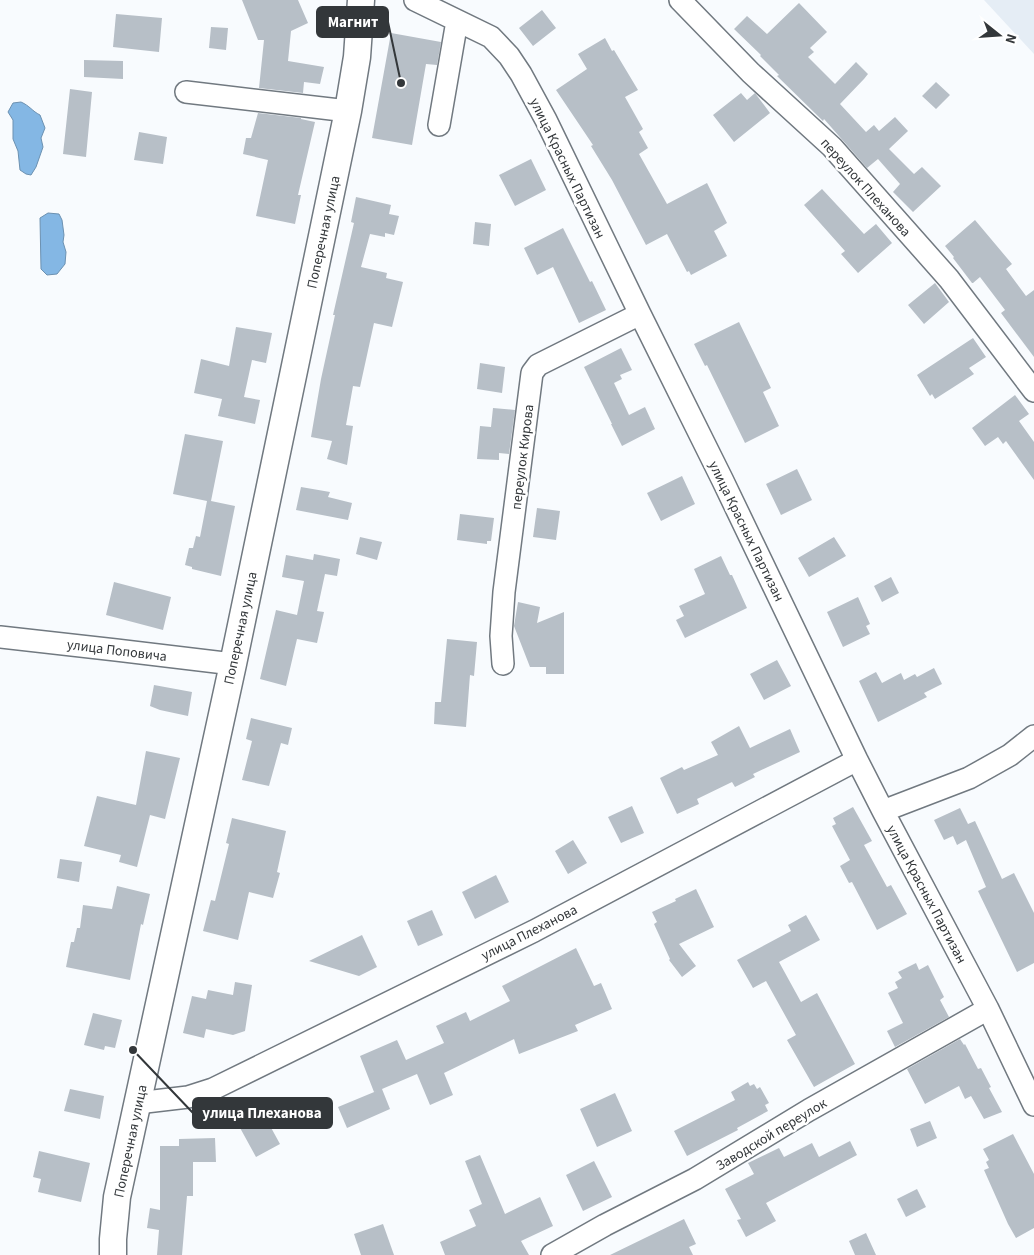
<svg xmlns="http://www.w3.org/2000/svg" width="1034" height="1255" viewBox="0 0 1034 1255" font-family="'Source Sans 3',sans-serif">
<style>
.built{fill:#e5edf5}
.water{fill:#84b7e4;stroke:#6c91b1}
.building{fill:#b7bfc7}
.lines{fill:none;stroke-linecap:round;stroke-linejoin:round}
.minor-casing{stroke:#717980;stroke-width:24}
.major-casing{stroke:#717980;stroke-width:29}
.minor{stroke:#fff;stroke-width:21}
.major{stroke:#fff;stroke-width:26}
.labels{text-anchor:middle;stroke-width:5;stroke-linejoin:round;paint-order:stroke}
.street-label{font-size:14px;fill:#33373a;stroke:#fff}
.leader{fill:none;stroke:#33373a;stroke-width:2}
.callout-dot{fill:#33373a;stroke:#fff;stroke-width:2}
.callout{fill:#33373a;stroke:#33373a;stroke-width:2}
.callout-label{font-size:15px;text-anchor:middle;font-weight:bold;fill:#fff}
</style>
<rect width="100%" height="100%" fill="#f8fbfe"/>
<!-- built -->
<path class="built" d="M984,0H1034V54Z"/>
<!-- water -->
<path class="water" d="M21,102C30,106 32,111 40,115L45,128L41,138L43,147L36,167L31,175L26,174L20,170L18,151L13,139V120L8,112L13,103Z
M48,213L59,214L62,220L64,235L63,242L66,252L65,264L57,274L47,275L41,269L40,218Z"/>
<!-- building -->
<path class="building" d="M242,0H298L308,23L291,31L288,61L324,67L320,84L304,82L303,93L259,88L264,40H258Z
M799,3L827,32L810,48L814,52L808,57L835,84L856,62L868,74L864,79L840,104L866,132L874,125L879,131L895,117L908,131L889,149L914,174L922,167L941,186L913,212L893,192L900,184L878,159L867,168L824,119L823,121L777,76L779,75L760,56L761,55L734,29L747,16L767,34Z
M542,10L556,28L533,46L519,28Z
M116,14L162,18L159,52L113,47Z
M211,27L228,28L226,50L209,48Z
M391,33L441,42L437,65L426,64L412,145L372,138Z
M605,38L612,51L614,50L638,90L625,97L643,129L639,132L648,148L639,154L667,204L707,183L727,223L714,231L727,256L691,275L689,271L687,272L667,234L646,245L612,180L591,146L593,145L556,90L587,69L578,54Z
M84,60L123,61V79L84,77Z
M936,82L950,95L936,109L922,96Z
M70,89L92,92L86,157L63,154Z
M741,93L747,100L755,93L770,113L734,142L713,115Z
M258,113L301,118V119L315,122L298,195H301L295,224L256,216L268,160L243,154L246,138H251Z
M139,132L167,137L163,164L134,160Z
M531,159L546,190L515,206L499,175Z
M822,189L864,234L876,224L892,243L858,273L841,254L845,251L804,205Z
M356,197L391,205L389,214L399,216L394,235L385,233V237L370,234L361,267L387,273L386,278L403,282L392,327L374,323L360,387L353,386L346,425L353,426L347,465L327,459L332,441L311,437L321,379L335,315H333L354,223L351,222Z
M975,220L1012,264L1006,269L1026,296L1034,290V357L1001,313L1005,310L980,277L973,283H972L953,258L954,257L945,246Z
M475,222L491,224L489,246L473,244Z
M563,228L590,282L592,281L606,310L579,323L553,267L537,275L524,248Z
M935,283L949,302L924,324L908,305Z
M739,322L771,388L763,392L779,426L745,443L707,365L705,366L694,344Z
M236,327L272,333L266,363L252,360L244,397L260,400L255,424L218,416L222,399L194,393L201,359L229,366Z
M973,338L986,357L969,368L974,374L935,399L932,394L930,396L917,375Z
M621,348L632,370L620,375L622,379L614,383L629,415L645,407L655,429L622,446L611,424H612L584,367Z
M480,363L505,367L502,393L477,389Z
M1015,395L1029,414L1019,421L1034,442V480L1006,441L1003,444L998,437L985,446L972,428Z
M493,408L515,410L509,454L499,453V460L477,459L480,426L491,427Z
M185,434L223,441L211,501L235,506L221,576L192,569V567L185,565L189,548H193L196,536L200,537L207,501L173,494Z
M797,469L812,500L781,515L766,484Z
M682,476L695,504L661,521L647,493Z
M301,487L330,492L328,497L352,503L348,520L296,510Z
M537,508L560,511L556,540L533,537Z
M460,514L494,518L491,541H487V544L457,540Z
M360,537L382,542L377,560L356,554Z
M834,537L846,556L809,577L798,558Z
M314,554L340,559L337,576L325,574L317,611L324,612L317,643L297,639L286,686L260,679L276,610L297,615L304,581L282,577L286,555L313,560Z
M721,556L730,575H732L747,608L685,638L676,620L684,616L679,606L705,594L694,569Z
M891,577L899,593L882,602L874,586Z
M114,582L171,597L163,630L106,615Z
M858,597L870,624L866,626L870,634L843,647L827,612Z
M518,602L540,607L537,623L564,612V674H546V667H530L514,626Z
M447,639L477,642L474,676L470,675L466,727L434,724L435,702H441Z
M777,660L791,686L764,700L750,674Z
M934,668L942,684L924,693L927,697L878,722L859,681L876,672L882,683L901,673L904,680L915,674L917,677Z
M154,685L192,692L188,716L160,710L150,706Z
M251,718L292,728L288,745L281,743L269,786L242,780L252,741L246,739Z
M739,726L750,748L790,729L800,752L753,774L755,777L735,787L732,782L697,799L699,804L677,814L660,778L682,767L684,770L718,755L711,742Z
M146,751L180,758L165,819L150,815L137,867L119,862L121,855L84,846L97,796L136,805Z
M632,806L644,833L621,843L608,817Z
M853,807L872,841L864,845L887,887L891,885L907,914L877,930L852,882L849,883L840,866L850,860L832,826L836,824L833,818Z
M960,808L968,824L975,821L1002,879L1014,873L1034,913V963L1017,972L978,891L986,887L966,840L957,845L953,836L944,840L934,820Z
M232,818L286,831L277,872L280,873L273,898L249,892L238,940L203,931L211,900L215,901L229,844L226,843Z
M573,840L587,863L568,874L555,851Z
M60,859L82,862L79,882L57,878Z
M496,875L509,902L475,919L462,892Z
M117,886L150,894L143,925L141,924L130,980L66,967L71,942H74L77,928H80L83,905L112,909Z
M696,889L714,927L679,944L696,966L682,977L669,960L670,959L654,924L657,922L652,912L676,901L675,899Z
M432,910L443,935L418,946L407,921Z
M806,915L820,940L779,962L801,1002L817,993L855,1064L814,1087L787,1040L796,1035L766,981L753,988L737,960L791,931L788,925Z
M362,935L377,967L359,976L309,961Z
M576,948L594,986L601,983L612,1009L575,1025L578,1031L519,1054L514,1039L444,1073L453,1095L430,1105L417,1074L382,1089L390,1109L347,1128L338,1107L379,1090L374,1092L360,1056L397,1040L406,1060L444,1043L436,1026L466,1012L470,1021L510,1001L502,986Z
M916,963L919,970L928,965L944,997L940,1000L949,1017L895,1047L887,1031L903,1023L888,993L898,988L895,982L902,978L898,972Z
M235,982L252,985L245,1031L233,1035L206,1029L204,1038L183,1033L192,996L206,999L208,990L233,995Z
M93,1013L122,1020L115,1048L105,1046L104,1050L84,1045Z
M960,1039L964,1045L965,1044L978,1069L981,1068L991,1087L989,1088L1002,1112L984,1119L971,1096L965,1099L959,1086L925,1104L907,1069Z
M748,1082L750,1086L754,1084L757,1089L760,1087L769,1103L765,1105L768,1111L737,1128L738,1130L687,1156L674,1131L735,1100L731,1092Z
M70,1089L104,1096L100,1119L64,1111Z
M615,1093L632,1131L597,1147L580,1109Z
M263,1113L280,1144L256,1157L239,1126Z
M930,1121L937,1138L917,1147L910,1129Z
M1013,1134L1034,1174V1228L1016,1238L1008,1224L984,1170L989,1168L986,1162L989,1160L983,1149Z
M215,1138L216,1162H193V1196H187L182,1255H157L159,1230L147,1228L150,1208L160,1210V1146H179V1139Z
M850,1141L857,1155L766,1203L776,1221L746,1237L737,1220L741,1219L725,1189L754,1174L748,1163L779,1148L784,1157L812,1143L819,1157Z
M39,1151L90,1163L81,1202L38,1192L41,1179L33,1177Z
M480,1155L505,1214L540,1197L553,1226L521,1241L529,1255H445L440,1242L476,1226L469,1210L482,1204L465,1161Z
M594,1161L612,1197L583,1211L566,1175Z
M917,1189L926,1207L906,1217L897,1199Z
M684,1219L696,1244L689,1247L693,1255H610Z
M383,1224L394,1255H361L354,1234Z
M866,1233L876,1255H855L849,1241Z"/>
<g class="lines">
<!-- minor casing -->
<g class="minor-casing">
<path id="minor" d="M415,0L491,37L509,56L521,74L546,120L640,314L722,479L857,760L883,811L988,1009L1034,1105
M680,0L751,73L832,147L949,279L1034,391
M186,92L348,111
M439,125L457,21
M0,637L116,650L233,664
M503,664L501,636L504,592L532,373L538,365L640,314
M883,811L969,778L1010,755L1034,736
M137,1103L188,1097L213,1089L534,931L857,760
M552,1255L605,1225L695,1179L809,1110L988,1009"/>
</g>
<!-- major casing -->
<g class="major-casing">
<path id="major" d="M113,1255V1239L117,1197L233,664L348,111L357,57L361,0"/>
</g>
<!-- minor -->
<use href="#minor" class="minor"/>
<!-- major -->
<use href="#major" class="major"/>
</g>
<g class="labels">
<!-- street labels -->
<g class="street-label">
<text transform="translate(568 168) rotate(64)" y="5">улица Красных Партизан</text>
<text transform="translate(866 187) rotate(48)" y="5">переулок Плеханова</text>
<text transform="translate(323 232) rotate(-78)" y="5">Поперечная улица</text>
<text transform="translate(522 457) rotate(-83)" y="5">переулок Кирова</text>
<text transform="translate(747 531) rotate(64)" y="5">улица Красных Партизан</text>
<text transform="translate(240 628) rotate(-78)" y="5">Поперечная улица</text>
<text transform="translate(117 650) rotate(7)" y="5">улица Поповича</text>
<text transform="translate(927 894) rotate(62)" y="5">улица Красных Партизан</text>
<text transform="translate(529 932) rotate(-27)" y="5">улица Плеханова</text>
<text transform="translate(771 1134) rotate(-31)" y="5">Заводской переулок</text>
<text transform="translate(130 1141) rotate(-78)" y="5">Поперечная улица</text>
</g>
</g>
<!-- callouts -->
<path class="leader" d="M401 83L388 22M133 1050L193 1113"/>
<g class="callout-dot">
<circle cx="401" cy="83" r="5"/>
<circle cx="133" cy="1050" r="5"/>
</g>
<g class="callout">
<rect x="317" y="7" width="71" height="30" rx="5"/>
<rect x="193" y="1098" width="139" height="30" rx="5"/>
</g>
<g class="callout-label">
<text x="353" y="27">Магнит</text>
<text x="262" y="1118">улица Плеханова</text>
</g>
<!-- north arrow -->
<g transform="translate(999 35) rotate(107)" stroke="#ffffff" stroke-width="4" paint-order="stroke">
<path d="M0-4L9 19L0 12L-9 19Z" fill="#33373a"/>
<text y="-8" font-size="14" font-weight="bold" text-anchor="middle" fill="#33373a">N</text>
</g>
</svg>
